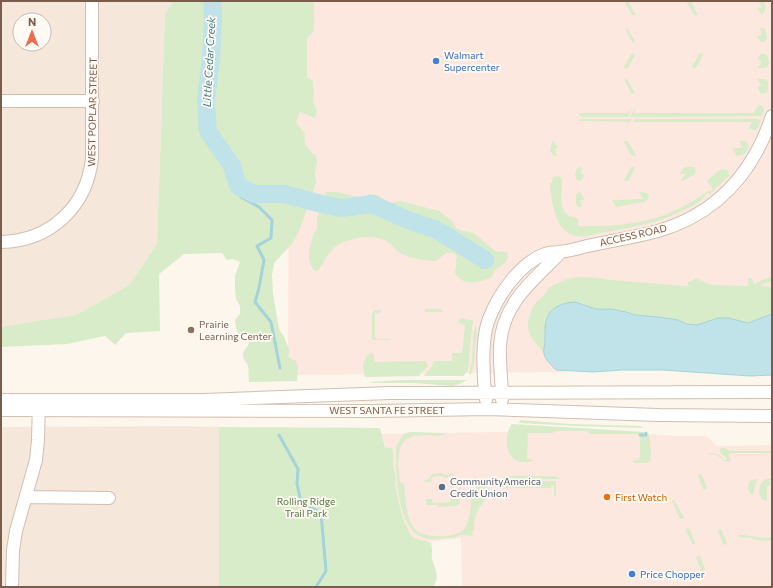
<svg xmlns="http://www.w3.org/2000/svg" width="773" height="588" viewBox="0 0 773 588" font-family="Commissioner,sans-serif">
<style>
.residential{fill:#f5e8da;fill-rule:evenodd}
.commercial{fill:#fde8e0}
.green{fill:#d8ecc9}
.water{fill:#bfe3e8;stroke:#a5d3da}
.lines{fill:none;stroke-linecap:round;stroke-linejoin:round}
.stream{stroke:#a5d3da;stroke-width:3}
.river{stroke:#bfe3e8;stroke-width:18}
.minor-casing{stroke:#d1beb0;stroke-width:14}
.minor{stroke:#fff;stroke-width:12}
.shop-dot{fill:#3f7fe0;stroke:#fffaf3;stroke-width:1.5}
.education-dot{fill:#8d6e63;stroke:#fffaf3;stroke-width:1.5}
.service-dot{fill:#5c6f8a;stroke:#fffaf3;stroke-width:1.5}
.food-dot{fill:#e8710a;stroke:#fffaf3;stroke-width:1.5}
.labels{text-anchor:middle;stroke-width:3.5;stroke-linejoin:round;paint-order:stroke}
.shop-label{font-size:10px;fill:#366cbe;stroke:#fffaf3;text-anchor:start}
.street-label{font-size:10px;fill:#7a5c4d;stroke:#fffaf3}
.education-label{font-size:10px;fill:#785e54;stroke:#fffaf3;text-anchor:start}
.service-label{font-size:10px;fill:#4e5e75;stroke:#fffaf3;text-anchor:start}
.food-label{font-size:10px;fill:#c56008;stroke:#fffaf3;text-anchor:start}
.park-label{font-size:10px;fill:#537a41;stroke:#fffaf3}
.water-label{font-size:11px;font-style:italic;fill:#437c86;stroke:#fffaf3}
</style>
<rect width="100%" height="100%" fill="#fdf6ec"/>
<!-- residential -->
<path class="residential" d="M1,1H173L165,14L157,244L129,285L76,315L3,328L1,327ZM20,20H44V44H20Z
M183,426L219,427V587H1V427Z"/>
<!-- commercial -->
<path class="commercial" d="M289,1H772V364L565,362V372L288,375Z
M558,431H608L674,436H706L717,446L772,445V587H462L461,538L410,544L382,434Z"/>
<!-- green -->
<path class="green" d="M173,1H314V31L307,38V77L313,81L314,95L313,102L317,111L315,118L300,112L296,122L305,134C303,143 308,151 316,155L317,161L315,174L316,183L300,229L293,243L274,263L272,275L273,293L279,329L285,338V340L290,351L288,357L296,361L298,367L297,381L249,382C248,377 249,371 248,366C247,362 242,359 243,355C244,346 252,347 248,334L246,333L239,335L236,328L235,320L240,314V306L236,299L235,288V276L240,262L233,259L227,260L222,253L184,254L159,274L160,331L126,333L115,345L105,336L67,344L1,347V327L76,315L129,285L157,244L165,14Z
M624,1H628L636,15H632Z
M686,1H691L698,15H694Z
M758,1H763L765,4V11L762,15L757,8L762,7Z
M625,28L628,29L636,43L632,42Z
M759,28H764L766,31L767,38L764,42H761L757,36L762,35Z
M635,53V55L628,68H625L624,67L631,54Z
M703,53V55L696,68H692V67L699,54Z
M761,54H766L768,57L769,64L766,68H758L762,61L757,59Z
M624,79L628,80L635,93V94L631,93Z
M758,79H765L768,82V89L766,93L761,94L757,87L761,86Z
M633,105L628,117H583L578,115L580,113H628Z
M637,105L634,113H753L759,105L763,106L764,110L762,116H758L630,117Z
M583,119H632L624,130L629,122L579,121L578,120Z
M635,119H758L761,120L758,128L755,130L748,129L752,122H633L627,131Z
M552,141L555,142L558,148L555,149L557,156H554L550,151Z
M625,141H628L636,155L635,156L631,155L624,142Z
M739,141H746L749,146L745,154L737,156L732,148H742Z
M578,167L583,168L580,174L585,175L580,181L577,180C574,176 575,170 578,167Z
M631,167H634L635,169L628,181H624V180Z
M684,167H694L696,171L695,174L683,181L681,180L686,174H680Z
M722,169L729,171V176L710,194L707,193L705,195V196C701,202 694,205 688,208C662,222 635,227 606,232C594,234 579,240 568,233C554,224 551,198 550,183H552L553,177L559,176L562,179C562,195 556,217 578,218V226C630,227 664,222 708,191H711L713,189L707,181L718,171Z
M326,192H337L362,198L369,194L378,195L385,201L391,203L400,201L439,211L453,222L457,229L474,233L495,251L507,252L508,258L505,263L494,271L492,277C479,283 463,287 455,273L457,256L454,253H446L436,261C424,261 407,258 397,251C394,248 392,244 388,242C375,233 348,237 335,247C328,252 324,262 319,270L316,271C304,264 310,243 314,233C315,232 317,229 317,228C318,226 317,223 317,221C317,218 324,195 326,192Z
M580,192L585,200H580L582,207H578L576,204V194Z
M640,192L648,193L649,197L648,200L644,202L616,207L612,200L644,199L639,193Z
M772,276V281L763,284L760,286L772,287V314C761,318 748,326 737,320L697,325L687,324L678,320L658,317L635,315L626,312L611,309L596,310L575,302L545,336V342L543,352C530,336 523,331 532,309C535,302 539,300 544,295C546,293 547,290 549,288C552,285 556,284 560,282C582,272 600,280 623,281C644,283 665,284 686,286H688V282H691L694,278L712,285L746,286L748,285V278H752L754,284Z
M425,309H439L443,311L444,337L443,312H425Z
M374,310H381V312L375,313V339H390V340H375L372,339V314Z
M463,318L473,321L470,344L469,365L467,372L463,376H423L431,368L434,361H452V353H462L465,325L458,323V321L460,319Z
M476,325L477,330L474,364L471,375L469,373C475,359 470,340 476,325Z
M371,353L374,354V362L426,361L428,366L420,374V376L365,377C362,368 362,357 371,353Z
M403,380H467L460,384L452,386L414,383H373L369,382Z
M520,420L571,424L640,426L644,428L577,426L519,423Z
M512,424L644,432V434H589L588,431H558L552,433H526L528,434L527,459L535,460C531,462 527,462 523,462C505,462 503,436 512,424Z
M219,427L380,428L385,447L393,449V464L396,479L395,484C398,496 403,528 413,537C418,541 425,540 431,543C433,550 431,554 432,559C435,569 440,576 434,585L435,587H219Z
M410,432L444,433V435L435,436L429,435L413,436L405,440L400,448L398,464L400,482L404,484C406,499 405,517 415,529C422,538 455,539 463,530C470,523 472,504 471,494L474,493V490L476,488L471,479L476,476L477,482L488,484C491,496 482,502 477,512C474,518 474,525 474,531L472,532L473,536C469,536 464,535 461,535C459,535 457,537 455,537C446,538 433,541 424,538C396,530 396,472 396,448C397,443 401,439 403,434Z
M648,432L650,440L651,460L646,463H633V460L640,459V436H647Z
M721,448H725L730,451H772V453H733L729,454L731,461L730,462L724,461L717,455L707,454V453L718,454L724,460H727L726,457L721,454L720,450Z
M441,473L444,475H448L449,473L455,474L446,478C441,476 435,474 431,479V482H425L424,480L429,479L432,474Z
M699,474L702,475L707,488L705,490L703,489L698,476Z
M509,476H555L561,479H501L504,477Z
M757,479L753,494L752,495C747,490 747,485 751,480Z
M765,479H770V485L767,486V501L762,499L759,494L760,485Z
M459,481H461C462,490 458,496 460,504L456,506L439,507L438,505H426V499H432L433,503L450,502V499H457V491H459Z
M510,481H556V496L554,495V486L551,485V488H505V484L503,482Z
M673,500H674L684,517L683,519H680L672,501Z
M687,528L690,529L695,542V544H692L686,530Z
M720,529L722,530L727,543L726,545L723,544L718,531Z
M738,535C750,535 758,538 771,538L772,541L755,540L751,538L739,537Z
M698,555L700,556L705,569L703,571H701L696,558Z"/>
<!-- water -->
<path class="water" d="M575,302L596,309H611L626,312L635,315L658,317L678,320L687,324L697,325L718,318H728L748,323L772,314V375L750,376L663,370H622L593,372L557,370L555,369C551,365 545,359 544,354C543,349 545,345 545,341C545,337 545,333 545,328C546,310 558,303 575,302Z"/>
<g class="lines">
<!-- stream -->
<path class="stream" d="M238,186L241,197L259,207L272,220L271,238L257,246L264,260L259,288L255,302L271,322L280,368
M279,435L298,469L297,484L301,502L321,513L326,571L316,587
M640,435H646V433"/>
<!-- river -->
<path class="river" d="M212,1L213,18L211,58L206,100L208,131L232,166L238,186L254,194H284L322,204L341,208L372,204L408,220L437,230L485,260"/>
<!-- minor casing -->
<g class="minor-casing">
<path id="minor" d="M1,101H93
M1,242C50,241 87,207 92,158V1
M1,400H204L390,393L772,392
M486,400C483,379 481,338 489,319C498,295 520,263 545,254C550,252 555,253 560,252C568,251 576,249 583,247C608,241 633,238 658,231C716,214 753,173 772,116
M502,400C502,382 499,363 500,345C503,302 534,280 561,252
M1,410L373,411L487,409L658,415L772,416
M26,497L109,498
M12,587L13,550L16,531L36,460L38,440L39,403"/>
</g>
<!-- minor -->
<use href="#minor" class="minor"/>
</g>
<!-- markers -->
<g class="shop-dot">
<circle cx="436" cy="61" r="4"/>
<circle cx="632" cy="574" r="4"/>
</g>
<circle class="education-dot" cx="191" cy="330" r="4"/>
<circle class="service-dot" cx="442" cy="487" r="4"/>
<circle class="food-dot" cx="607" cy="497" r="4"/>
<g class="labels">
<!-- shop labels -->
<g class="shop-label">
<text x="444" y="59">Walmart<tspan x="444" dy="12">Supercenter</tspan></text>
<text x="640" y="578">Price Chopper</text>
</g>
<!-- street labels -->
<g class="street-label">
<text transform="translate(92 112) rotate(-89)" y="4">WEST POPLAR STREET</text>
<text transform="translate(633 235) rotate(-13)" y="4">ACCESS ROAD</text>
<text x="387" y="414">WEST SANTA FE STREET</text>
</g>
<!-- education labels -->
<g class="education-label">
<text x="199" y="328">Prairie<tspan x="199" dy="12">Learning Center</tspan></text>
</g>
<!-- service labels -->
<g class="service-label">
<text x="450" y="485">CommunityAmerica<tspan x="450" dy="12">Credit Union</tspan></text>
</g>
<!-- food labels -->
<g class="food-label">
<text x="615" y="501">First Watch</text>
</g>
<!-- park labels -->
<g class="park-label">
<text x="306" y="505">Rolling Ridge<tspan x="306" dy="12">Trail Park</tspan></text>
</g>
<!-- water labels -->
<g class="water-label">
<text transform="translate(209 62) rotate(-87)" y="4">Little Cedar Creek</text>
</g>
</g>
<!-- border -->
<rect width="773" height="588" fill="none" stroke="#7a5c4d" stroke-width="4"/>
<!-- north arrow -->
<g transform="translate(32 32)"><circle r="19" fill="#fffaf3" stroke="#cabbb1"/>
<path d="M0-3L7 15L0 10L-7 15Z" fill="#e76f51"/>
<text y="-6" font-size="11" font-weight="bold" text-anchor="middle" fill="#7a5c4d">N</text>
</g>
</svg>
